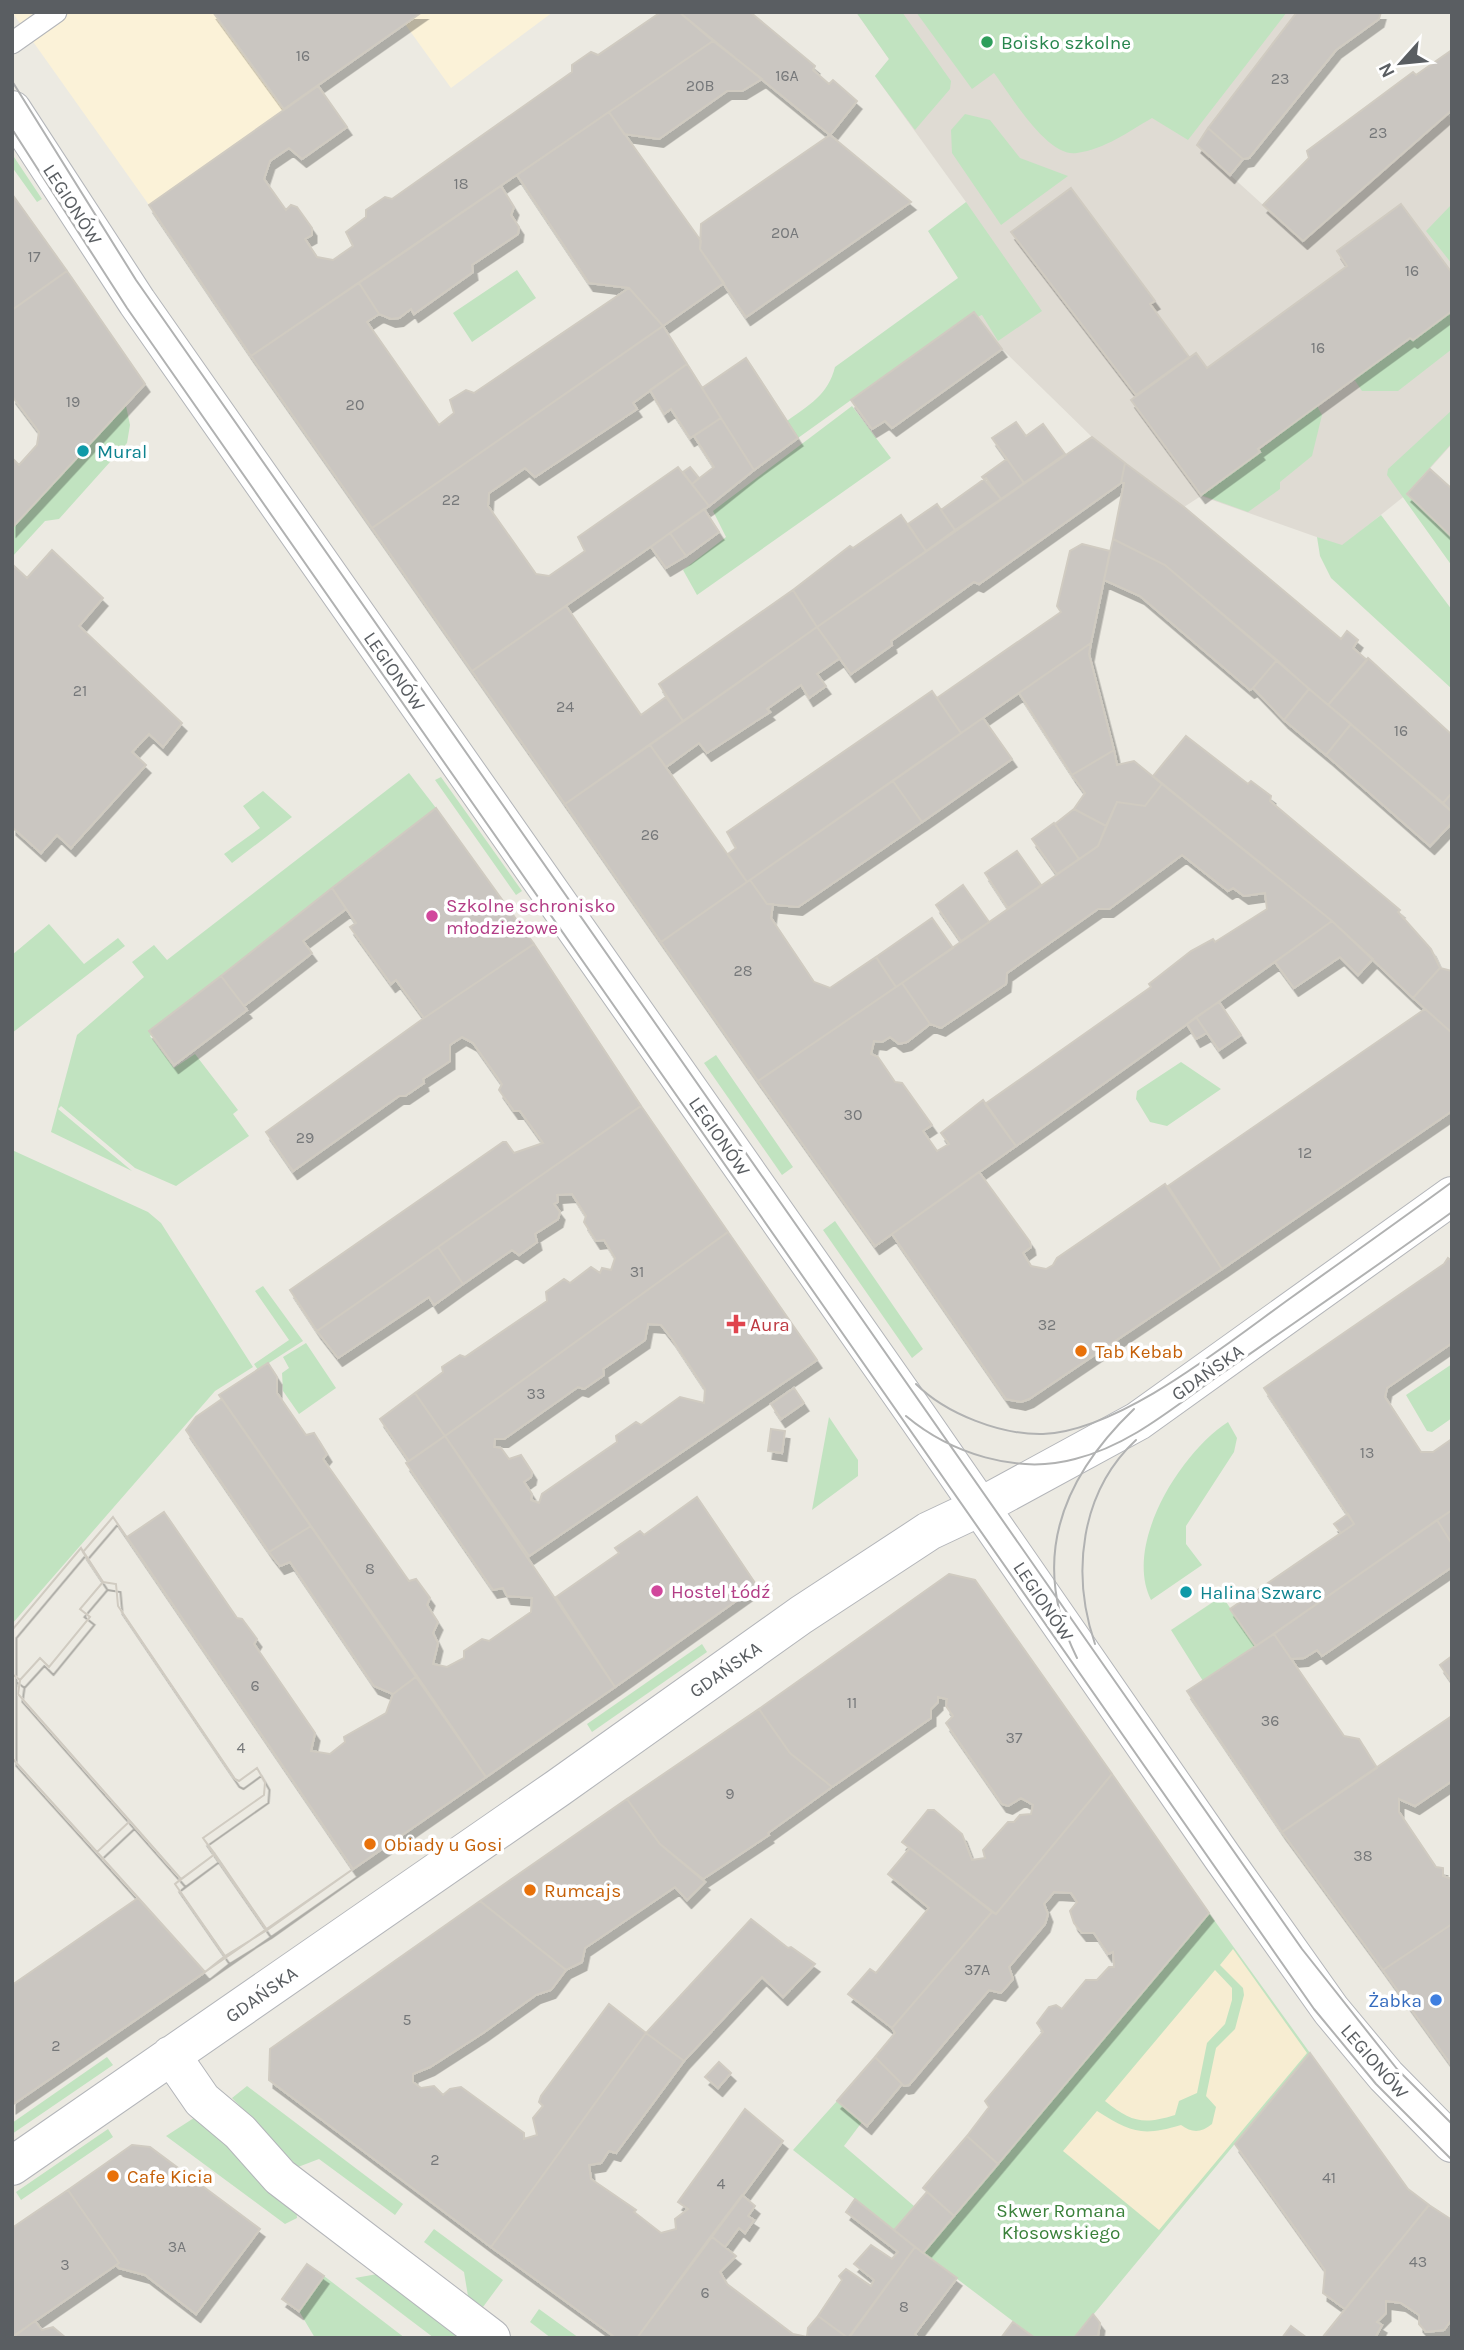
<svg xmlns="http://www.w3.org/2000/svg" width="1464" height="2350" viewBox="0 0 1464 2350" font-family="Karla,sans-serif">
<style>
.commercial{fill:#fbf2d8}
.education{fill:#dfdbd3}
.green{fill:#c1e3c0}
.sand{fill:#f7edd2}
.building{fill:#cac6c1;stroke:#d0cbc1;stroke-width:2;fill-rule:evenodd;filter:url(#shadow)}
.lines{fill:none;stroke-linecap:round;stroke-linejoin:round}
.service-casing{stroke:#b3b5b9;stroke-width:23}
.minor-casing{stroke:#b3b5b9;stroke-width:40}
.tertiary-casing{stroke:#b3b5b9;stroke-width:40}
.service{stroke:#fff;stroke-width:21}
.minor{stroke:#fff;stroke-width:38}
.tertiary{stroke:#fff;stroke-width:38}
.tram{stroke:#b1b2b2;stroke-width:2}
.leisure-dot{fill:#2e9e5b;stroke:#fff;stroke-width:2.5}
.culture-dot{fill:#0f9aa8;stroke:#fff;stroke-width:2.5}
.hotel-dot{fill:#d1479c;stroke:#fff;stroke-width:2.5}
.health-dot{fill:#e0444e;stroke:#fff;stroke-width:2.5}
.food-dot{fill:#e8710a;stroke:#fff;stroke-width:2.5}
.shop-dot{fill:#3f7fe0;stroke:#fff;stroke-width:2.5}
.labels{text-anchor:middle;stroke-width:7;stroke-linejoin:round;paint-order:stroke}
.number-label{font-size:16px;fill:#76787a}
.leisure-label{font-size:19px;fill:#27864d;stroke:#fff;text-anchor:start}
.street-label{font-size:19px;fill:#5a5e62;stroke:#fff}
.culture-label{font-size:19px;fill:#0d838f;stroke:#fff;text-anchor:start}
.hotel-label{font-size:19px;fill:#b23c85;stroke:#fff;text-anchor:start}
.health-label{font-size:19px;fill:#be3a42;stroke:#fff;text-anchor:start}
.food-label{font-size:19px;fill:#c56008;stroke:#fff;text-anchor:start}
.shop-label{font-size:19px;fill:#366cbe;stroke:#fff;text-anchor:end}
.park-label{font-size:19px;fill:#3a813a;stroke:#fff}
</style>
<defs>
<filter id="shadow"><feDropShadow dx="4.5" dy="8" stdDeviation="0" flood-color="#0004"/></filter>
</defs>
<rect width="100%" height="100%" fill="#eceae2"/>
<!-- commercial -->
<path class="commercial" d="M12,12H553L451,88L405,24L149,205Z"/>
<!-- education -->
<path class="education" d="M856,12H1297L1197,145L1303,241L1446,114L1452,119V444L1407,494L1342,546L1201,496L1184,507L1092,437L1002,349L978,317L982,315L966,202L875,76L889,59Z"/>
<!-- green -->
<path class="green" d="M856,12H902L951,81L950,89L915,130L875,76L889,59Z
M916,12H1287L1188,140L1152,118C1128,132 1105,149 1077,153C1047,158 1010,94 994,73L972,89Z
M965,114L990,120L1020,158L1068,176L1001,225L952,153L951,130Z
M12,154L42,199L37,202L12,167Z
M966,202L1042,311L998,341L982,315L978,317L974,312L798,438L787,421C809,405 828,395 835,367L958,278L928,231Z
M1452,204V264L1426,231Z
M517,270L536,298L472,342L453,313Z
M1452,311V349L1398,391H1362L1354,379Z
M126,406L130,425L127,443L59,519L45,521L12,557V528Z
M852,406L891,458L697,595L683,570L726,537L713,511Z
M1317,406L1322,415L1312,456L1280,482V489L1248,512L1201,495Z
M1452,410V443L1406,494L1452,537V566L1387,475L1388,469Z
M1381,515L1452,610V689L1331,578L1320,556L1317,537L1342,545Z
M409,773L436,808L150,1036L174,1068L195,1054L238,1110L233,1114L249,1136L176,1186L135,1168L61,1106L58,1109L132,1171L51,1132L77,1035L144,977L132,962L154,945L167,960Z
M441,777L522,891L516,895L435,780Z
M263,791L292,817L232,863L224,854L260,828L243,806Z
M49,924L84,964L118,938L125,946L12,1033V955Z
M716,1055L793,1167L782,1175L704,1063Z
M1181,1062L1221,1089L1167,1126L1150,1122L1136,1099L1137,1091Z
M12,1150L148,1212L161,1223L253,1367L215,1391L12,1624Z
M835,1221L923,1349L912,1358L823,1230Z
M263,1286L303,1341L258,1370L254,1364L289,1340L255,1291Z
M306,1343L336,1388L299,1414L283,1391L282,1373L289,1368L283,1357Z
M1452,1364V1418L1432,1432L1427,1431L1406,1395Z
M829,1417L858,1460V1476L812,1510Z
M1228,1422L1237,1438L1234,1452L1186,1526V1544L1202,1565L1151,1600C1123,1544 1181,1452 1228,1422Z
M1222,1596L1256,1646L1203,1681L1171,1630Z
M702,1644L707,1652L592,1732L587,1724Z
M1209,1913L1310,2053L1074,2338H1035L923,2253Z
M107,2057L113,2065L12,2134V2123Z
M247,2086L403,2204L395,2215L319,2159L298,2167L232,2098Z
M837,2101L862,2122L844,2146L914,2206L894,2230L793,2150Z
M197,2116L296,2207L297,2218L285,2224L166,2136Z
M108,2129L113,2137L21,2200L16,2192Z
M434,2229L503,2280L483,2307L468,2296L464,2272L424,2242Z
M383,2273L467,2338H434L355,2278Z
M324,2276L405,2338H315L299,2311Z
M539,2309L579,2338H551L530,2322Z"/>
<!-- sand -->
<path class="sand" d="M1233,1949L1307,2053L1159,2230L1063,2151L1097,2111C1131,2132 1141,2137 1181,2125C1192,2133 1201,2133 1212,2124L1216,2107L1206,2096L1216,2048L1235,2029L1244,1995L1243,1988L1220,1965Z
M1215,1970L1232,1988V2000L1225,2024L1207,2043L1197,2093L1179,2101L1175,2115C1143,2125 1131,2122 1105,2101Z"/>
<!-- building -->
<path class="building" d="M213,12H422L284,109Z
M661,12H679L713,41L251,356L149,205L318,86L347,127L302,159L289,148L270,161L264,179L286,210L291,205L297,207L312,228V235L305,239L317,257L333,260L353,246L346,232L366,217V210L385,197L392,199L572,72V65L591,52L598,55Z
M679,12H750L815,66L813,70L829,84L833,80L857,101L830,135Z
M1297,12H1381L1379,19L1336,50L1249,158L1243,159L1208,128Z
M713,41L762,79L742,91H727L659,139L624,134L609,112Z
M1452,50V110L1303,241L1263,205L1309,158L1307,151L1413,72L1416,75Z
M609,112L701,241L700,249L724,283L663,326L629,288L589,283L517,175Z
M1208,128L1243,159L1230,175L1197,145Z
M830,135L911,202L746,317L700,249L701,224Z
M501,186L514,207L511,215L519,227L518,234L472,265L473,272L414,314L411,309L399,318L391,319L379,314L359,283Z
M1071,188L1155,301L1150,304L1189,357L1136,395L1011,232Z
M12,194L67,271L12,310Z
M1401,204L1452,273V311L1413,340L1410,338L1258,449L1260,452L1201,495L1131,400L1196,353L1207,368L1347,266L1337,251Z
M67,271L145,384L12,528V458L19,465L37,445L39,432L12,396V310Z
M359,283L379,314L367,322L439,425L454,413L450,400L466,390L474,393L629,288L663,326L372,528L251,356Z
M974,312L1002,349L892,428L885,421L872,429L851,400Z
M663,326L687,364L633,403L637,409L535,477L525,468L489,493L488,506L536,574L549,576L585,551L578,537L678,467L709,506L472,671L372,528Z
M746,358L798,438L754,470L702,388Z
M687,364L721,418L690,438L671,409L664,414L650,390Z
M721,418L754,470L709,506L692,484L714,467L694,436Z
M1016,422L1026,436L1043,424L1065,454L1024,483L992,438Z
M1092,437L1125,463L1121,483L979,584L974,582L891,641L892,645L851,674L817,627Z
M1007,459L1024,483L1001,499L982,477Z
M1125,463L1184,507L1341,639L1347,631L1358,640L1353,648L1367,660L1328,705L1165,565L1113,539L1124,483H1121Z
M690,467L699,478L692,484L683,472Z
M1430,469L1452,489V537L1407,494Z
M986,478L1001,499L955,530L941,510Z
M937,504L955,530L926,551L908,524Z
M704,509L719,532L686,556L670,533Z
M901,515L926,551L817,627L793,590L850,546L853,548Z
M670,533L686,556L666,568L651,547Z
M1113,539L1165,565L1277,660L1253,688L1250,690L1140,596L1104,580Z
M1082,544L1110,551L1091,643L961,733L937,698L1061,612L1057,606L1070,551Z
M52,550L103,598L79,626L182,723L163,747L149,734L132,752L146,765L71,848L57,835L41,853L12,827V564L27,578Z
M793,590L817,627L683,721L659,684Z
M566,606L641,715L666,697L683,721L565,804L472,671Z
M817,627L840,658L817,674L826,686L809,698L801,685L767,709L770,712L707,753L699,743L666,767L650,745Z
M1091,643L1089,654L1114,750L1072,775L1019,693Z
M1368,658L1452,735V793L1443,803L1328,705Z
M1277,660L1309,689L1284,720L1253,688Z
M1309,689L1351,724L1326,755L1284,720Z
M932,691L961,733L747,882L728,854L736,848L727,832Z
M983,718L1012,759L922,822L893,781Z
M1351,724L1452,812V823L1430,846L1326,755Z
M1186,736L1248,784L1251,781L1271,796L1270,801L1400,910L1398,912L1431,949L1440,968L1413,998L1332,921L1153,776Z
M650,745L747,882L661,942L565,804Z
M1114,750L1117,765L1134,761L1162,784L1145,806L1117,802L1106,826L1074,809L1085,793L1072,775Z
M893,781L922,822L798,907L767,904L750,880Z
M1162,784L1332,921L1016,1146L985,1104L1151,987L1149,984L1191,951L1213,939L1215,942L1267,909L1265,893L1244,896L1233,888L1228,891L1182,855L1109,909H1098L1007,973L1006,984L941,1028L930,1024L902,983L1098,846L1117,802L1145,806Z
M1452,793V812L1443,803Z
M436,808L534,944L424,1018L396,980L391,984L350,927L356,923L332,888Z
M1074,809L1106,826L1098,846L1079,859L1055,824Z
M1054,823L1079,859L1057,874L1032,839Z
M1017,851L1041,885L1008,908L985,873Z
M750,880L767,904H773L771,918L814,982L830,988L876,957L896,987L758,1081L661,942Z
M963,885L989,922L961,941L936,905Z
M332,888L346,909L303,941L312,953L244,1006L221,976Z
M932,918L953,948L896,987L876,957Z
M1332,921L1373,959L1358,975L1340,957L1294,988L1275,962Z
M534,944L641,1106L317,1331L290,1290L503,1142H506L514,1153L543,1143L520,1111H514L499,1090L502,1084L473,1043L462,1037L450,1045V1061L423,1079L424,1083L405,1096H399L293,1171L266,1132L424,1018Z
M1440,968L1452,971V1033L1413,998Z
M221,976L247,1010L174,1065L149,1031Z
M902,983L930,1024L907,1042L899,1044L890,1037L882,1042L874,1041L871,1054L878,1057L895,1082L902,1083L932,1125L923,1131L937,1151L949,1144L941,1133L983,1100L1016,1146L875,1246L758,1081Z
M1219,1002L1241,1035L1219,1050L1196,1017Z
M1425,1009L1452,1033V1111L1222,1269L1168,1186Z
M1196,1017L1207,1033L1196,1039L1187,1024Z
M641,1106L728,1232L445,1436L415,1393L443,1372L442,1367L460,1355L465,1357L547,1301L546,1292L564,1279L570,1283L591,1267L600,1273L602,1268L611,1270L615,1258L604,1240L596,1241L584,1222L586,1216L572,1194L557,1195L558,1202L554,1204L560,1212L558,1219L535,1234L537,1242L519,1255L512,1250L463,1284L438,1247Z
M979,1172L1030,1242L1031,1247L1023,1253L1031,1266L1046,1269L1053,1265L1057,1258L1165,1184L1222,1269L1029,1399L1021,1402L1006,1399L892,1234Z
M728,1232L817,1360L529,1556L445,1436ZM648,1324L661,1325L672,1339L705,1389L704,1403L680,1397L641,1425L636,1422L616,1436L617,1442L542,1494L539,1503L531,1500L532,1494L524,1482L531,1477L532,1472L521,1455L509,1459L501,1448L494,1447L495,1439H504L578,1387L584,1389L604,1375L603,1369L645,1340Z
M438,1247L463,1284L434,1305L429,1297L338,1358L317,1331Z
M1448,1258L1452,1261V1343L1387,1388L1385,1397L1421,1452H1433L1452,1439V1510L1256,1646L1230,1609L1354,1524L1264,1388L1444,1264Z
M268,1363L277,1377V1393L306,1435L314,1433L327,1454L323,1459L409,1581L416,1579L430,1598L427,1605L438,1622L433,1633L438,1643L433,1664L447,1667L464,1658V1651L482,1639L489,1641L531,1612L532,1598L507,1596L503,1588L493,1590L406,1463L445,1436L615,1687L486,1777L219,1395Z
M794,1388L804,1403L781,1419L771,1404Z
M415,1393L445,1436L409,1461L380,1419Z
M222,1399L311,1526L269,1552L186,1430L196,1417Z
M771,1429L785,1431L782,1453L768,1451Z
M697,1497L757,1586L615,1687L556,1597L619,1553L615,1548L640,1531L644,1535Z
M1452,1510V1544L1437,1520Z
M164,1512L237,1618L242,1619L257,1639L254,1644L315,1733L311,1751L330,1754L345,1742L344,1737L386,1713L393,1694L417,1676L486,1777L353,1869L127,1537Z
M1348,1514L1354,1524L1341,1533L1334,1524Z
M113,1517L353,1869L205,1972L12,1758V1630L81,1548L83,1552ZM103,1582L116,1584L118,1606L235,1779L239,1781L257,1768L265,1782L264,1795L203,1838L215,1854L181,1879L18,1694L20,1680L40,1658L49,1667L90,1617L80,1609Z
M113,1517L353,1869L267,1930L203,1838L264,1795L265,1782L257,1768L239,1781L235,1779L118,1606L116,1584L103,1582L83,1552Z
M1437,1520L1452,1544V1567L1322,1656L1317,1650L1304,1658L1291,1659L1274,1634Z
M311,1526L417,1676L393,1694L374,1686L290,1562L280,1566L269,1552Z
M81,1548L103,1582L80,1609L90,1617L49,1667L40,1658L20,1680L12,1674V1630Z
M949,1574L975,1580L1112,1774L996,1914L902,1842L928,1810H934L962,1834L972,1860L985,1858L983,1850L1008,1822H1014L1020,1815L1031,1814L1033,1805L1021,1798L1008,1806L1002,1804L946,1723L953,1716L946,1706L947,1699L938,1697V1702L931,1709V1718L832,1787L790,1753L759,1709Z
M1274,1634L1344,1736L1359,1739L1377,1768L1282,1832L1187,1691Z
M1452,1656V1682L1440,1665Z
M12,1674L20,1680L18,1694L130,1821L97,1852L12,1758Z
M759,1709L790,1753L832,1787L768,1833L769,1835L703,1879L660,1844L627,1799Z
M1452,1716V1781L1415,1806L1399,1799V1812L1436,1867L1443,1868V1876L1452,1879V1924L1383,1970L1282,1832Z
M1112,1774L1209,1913L998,2164L967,2136L989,2107L985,2101L1043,2032L1037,2023L1049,2007L1056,2005L1062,2009L1086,1980H1097L1109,1967H1114L1113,1952L1108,1954L1094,1933H1082L1074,1923L1070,1911L1077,1902L1071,1893L1054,1892L1044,1904L1048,1914L1045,1924L1009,1967L1013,1979L1001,1993L989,1990L909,2085L904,2086L875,2057L895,2033L892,2028L992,1912L996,1914Z
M627,1799L660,1844L705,1882L687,1900L675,1887L585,1948L582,1962L566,1970L480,1901Z
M130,1821L181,1879L175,1884L225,1956L205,1972L97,1852Z
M910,1848L992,1912L892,2028L848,1994L870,1969L876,1973L929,1908L888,1874Z
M215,1854L267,1930L225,1956L175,1884Z
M138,1898L205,1972L12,2105V1985Z
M480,1901L566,1970L551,1990L536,1995L483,2033L430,2067L413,2074V2082L421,2088L434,2086L443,2095L450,2089L461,2087L524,2133V2139L537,2135L533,2118L543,2106L539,2102L541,2096L609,2004L646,2033L491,2247L269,2080L270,2049Z
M751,1919L788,1948L791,1947L815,1964L783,1997L762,1977L684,2061L646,2033Z
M1452,1924V2066L1383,1970Z
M646,2033L684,2061L616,2153L609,2151L601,2163L589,2165L591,2179L636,2210L634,2212L661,2233L676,2229L675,2219L688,2209L678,2202L745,2109L783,2141L637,2338H616L491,2247Z
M1310,2053L1408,2189L1429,2205L1345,2309L1323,2293L1325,2270L1235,2144Z
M875,2057L902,2084L867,2126L837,2101Z
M719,2062L731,2073L718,2088L705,2077Z
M967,2136L998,2164L954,2216L923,2188Z
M132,2145L150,2147L260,2229L196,2314L145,2275L119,2268L116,2265L119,2263L68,2190Z
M68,2190L119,2263L12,2337V2228Z
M927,2192L954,2216L923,2253L894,2230Z
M742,2195L755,2206L748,2216L754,2220L745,2233L739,2228L725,2247L711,2236Z
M855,2199L915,2247L848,2338L818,2316L842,2280L839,2276L846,2269L871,2286L874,2280L854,2264L871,2245L892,2259L898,2252L846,2212Z
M1429,2205L1452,2220V2319L1444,2330L1426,2332L1419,2324V2315L1401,2303L1386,2301V2313L1377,2322L1382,2325L1375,2338H1322Z
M711,2236L736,2256L720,2272L727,2284L793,2334L807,2337L808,2328L818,2316L848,2338H637Z
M915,2247L957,2278L915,2334L918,2338H849Z
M307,2264L324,2276L299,2311L282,2299Z
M1093,2314L1100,2323L1098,2336L1074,2338Z
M35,2321L42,2330L53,2327L66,2338H12Z
M1013,2322L1035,2338H1001Z
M1291,2326L1307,2338H1282Z"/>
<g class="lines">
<!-- service casing -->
<g class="service-casing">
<path id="service" d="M12,43L56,12"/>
</g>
<!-- minor casing -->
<g class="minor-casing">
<path id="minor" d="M171,2055L202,2100L240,2132L280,2177L491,2338
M12,2166L558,1788L801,1615L929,1531L980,1507"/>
</g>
<!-- tertiary casing -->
<g class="tertiary-casing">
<path id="tertiary" d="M12,110L137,302L917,1416L1223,1858L1331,2010L1386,2076L1452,2143
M980,1507L1138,1421L1452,1196"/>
</g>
<!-- service -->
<use href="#service" class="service"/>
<!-- minor -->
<use href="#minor" class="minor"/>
<!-- tertiary -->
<use href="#tertiary" class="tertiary"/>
<!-- tram -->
<path class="tram" d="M12,81L136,280L1302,1949L1397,2069L1452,2124
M12,129L127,308L1314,2009L1376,2084L1452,2160
M916,1384C946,1414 1001,1435 1043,1434C1121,1431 1229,1342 1292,1297C1345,1259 1399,1221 1452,1182
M906,1416C950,1453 1017,1475 1075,1459C1131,1445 1175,1406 1221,1374C1298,1320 1376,1267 1452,1212
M1095,1644C1071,1574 1080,1492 1136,1440
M1077,1658C1029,1562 1061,1479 1134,1409"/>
</g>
<!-- markers -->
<circle class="leisure-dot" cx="987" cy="42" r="7"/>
<g class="culture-dot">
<circle cx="83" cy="451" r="7"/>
<circle cx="1186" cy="1592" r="7"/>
</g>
<g class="hotel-dot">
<circle cx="432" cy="916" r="7"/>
<circle cx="657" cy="1591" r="7"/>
</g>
<path class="health-dot" d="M732.5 1313.5h7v7h7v7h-7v7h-7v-7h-7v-7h7z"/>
<g class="food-dot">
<circle cx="1081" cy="1351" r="7"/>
<circle cx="370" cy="1844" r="7"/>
<circle cx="530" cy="1890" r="7"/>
<circle cx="113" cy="2176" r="7"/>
</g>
<circle class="shop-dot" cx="1436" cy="2000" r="7"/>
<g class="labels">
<!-- number labels -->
<g class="number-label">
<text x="303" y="61">16</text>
<text x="787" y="81">16A</text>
<text x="1280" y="84">23</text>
<text x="700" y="91">20B</text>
<text x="1378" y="138">23</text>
<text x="461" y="189">18</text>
<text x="785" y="238">20A</text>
<text x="34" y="262">17</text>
<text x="1412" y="276">16</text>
<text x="1318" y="353">16</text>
<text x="73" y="407">19</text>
<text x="355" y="410">20</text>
<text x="451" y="505">22</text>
<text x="80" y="696">21</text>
<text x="565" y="712">24</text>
<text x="1401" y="736">16</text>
<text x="650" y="840">26</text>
<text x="743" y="976">28</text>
<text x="853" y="1120">30</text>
<text x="305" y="1143">29</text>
<text x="1305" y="1158">12</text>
<text x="637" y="1277">31</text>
<text x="1047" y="1330">32</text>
<text x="536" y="1399">33</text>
<text x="1367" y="1458">13</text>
<text x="370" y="1574">8</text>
<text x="255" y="1691">6</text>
<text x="852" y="1708">11</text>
<text x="1270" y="1726">36</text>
<text x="1014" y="1743">37</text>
<text x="241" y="1753">4</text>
<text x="730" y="1799">9</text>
<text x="1363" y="1861">38</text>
<text x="977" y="1975">37A</text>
<text x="407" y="2025">5</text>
<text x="56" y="2051">2</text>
<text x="435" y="2165">2</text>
<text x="1329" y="2183">41</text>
<text x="721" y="2189">4</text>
<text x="177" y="2252">3A</text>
<text x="1418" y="2267">43</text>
<text x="65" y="2270">3</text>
<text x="705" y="2298">6</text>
<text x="904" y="2312">8</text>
</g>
<!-- leisure labels -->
<g class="leisure-label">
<text x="1001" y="49">Boisko szkolne</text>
</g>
<!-- street labels -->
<g class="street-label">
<text transform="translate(73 204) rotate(57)" y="7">LEGIONÓW</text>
<text transform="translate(395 671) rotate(55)" y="7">LEGIONÓW</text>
<text transform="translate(720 1136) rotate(55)" y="7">LEGIONÓW</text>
<text transform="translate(1207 1372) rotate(-35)" y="7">GDAŃSKA</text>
<text transform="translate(1044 1601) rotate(56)" y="7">LEGIONÓW</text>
<text transform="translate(725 1669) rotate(-35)" y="7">GDAŃSKA</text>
<text transform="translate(261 1994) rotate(-35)" y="7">GDAŃSKA</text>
<text transform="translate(1375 2061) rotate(49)" y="7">LEGIONÓW</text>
</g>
<!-- culture labels -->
<g class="culture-label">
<text x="97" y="458">Mural</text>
<text x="1200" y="1599">Halina Szwarc</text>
</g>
<!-- hotel labels -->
<g class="hotel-label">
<text x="446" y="912">Szkolne schronisko<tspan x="446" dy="22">młodzieżowe</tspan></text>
<text x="671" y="1598">Hostel Łódź</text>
</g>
<!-- health labels -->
<g class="health-label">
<text x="750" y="1331">Aura</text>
</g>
<!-- food labels -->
<g class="food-label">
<text x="1095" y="1358">Tab Kebab</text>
<text x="384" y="1851">Obiady u Gosi</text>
<text x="544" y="1897">Rumcajs</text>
<text x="127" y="2183">Cafe Kicia</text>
</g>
<!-- shop labels -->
<g class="shop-label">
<text x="1422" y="2007">Żabka</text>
</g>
<!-- park labels -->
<g class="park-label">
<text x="1061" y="2217">Skwer Romana<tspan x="1061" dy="22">Kłosowskiego</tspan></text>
</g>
</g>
<!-- border -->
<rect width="1464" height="2350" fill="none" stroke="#5a5e62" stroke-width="28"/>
<!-- north arrow -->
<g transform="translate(1401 63) rotate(243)" stroke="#ffffff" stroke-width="5" paint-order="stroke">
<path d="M0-5L12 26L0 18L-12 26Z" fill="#5a5e62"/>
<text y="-10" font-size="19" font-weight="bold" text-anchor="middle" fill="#5a5e62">N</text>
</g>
</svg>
